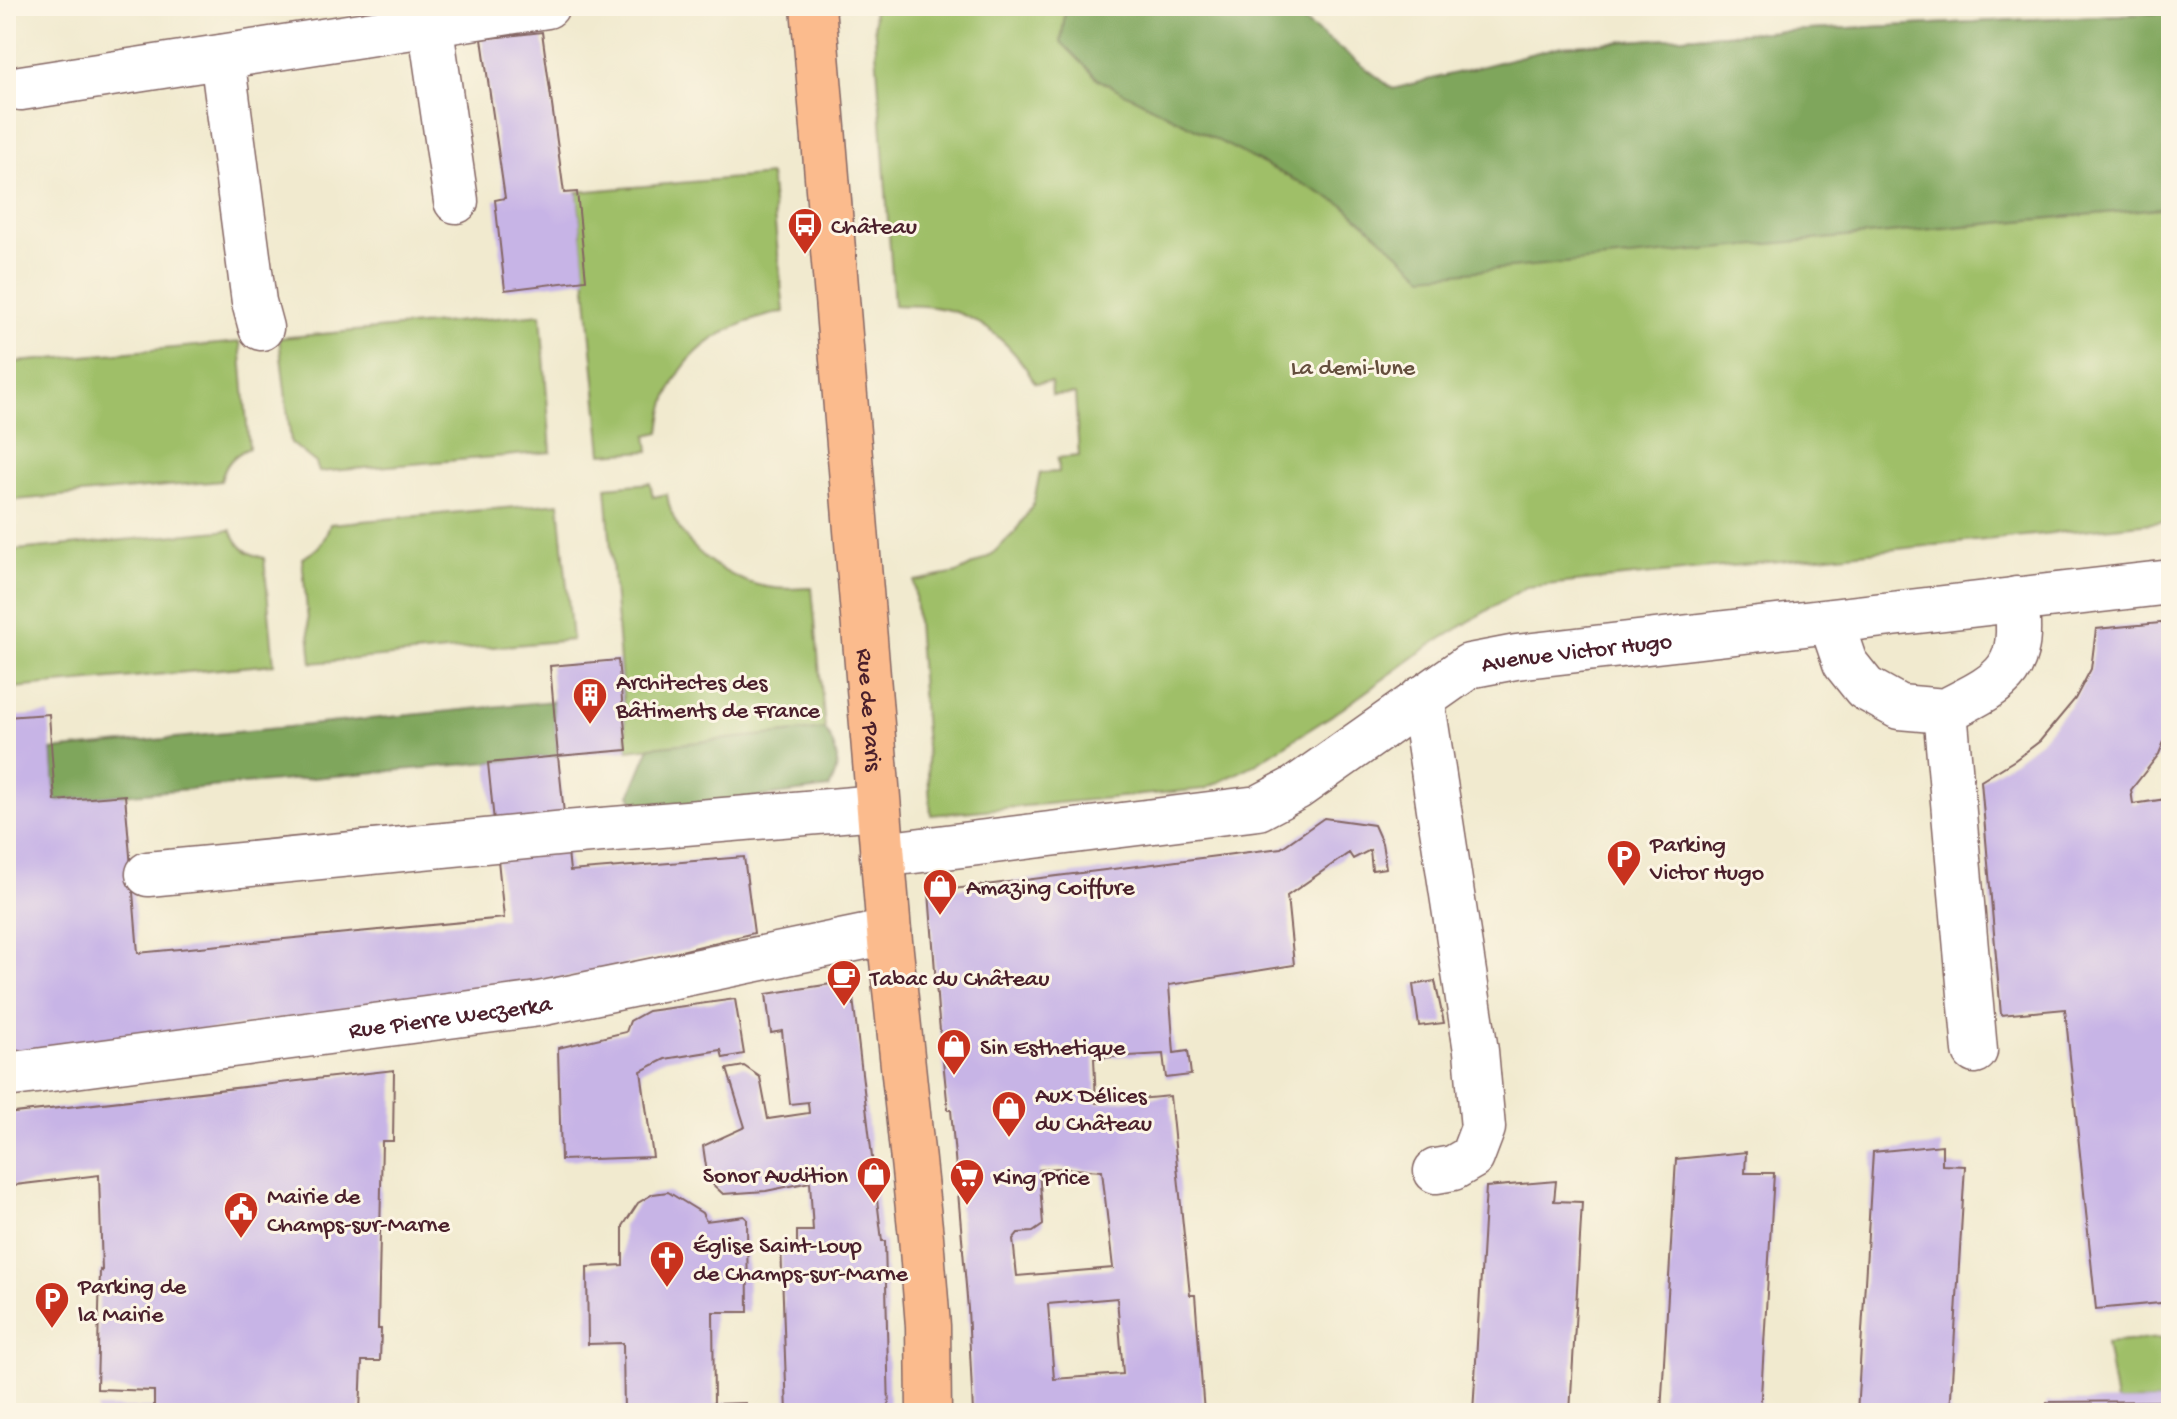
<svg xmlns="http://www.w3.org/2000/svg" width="2177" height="1419" viewBox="0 0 2177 1419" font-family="'Gochi Hand',sans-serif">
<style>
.green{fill:#9fbf67;stroke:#746f49;stroke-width:2}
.forest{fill:#7fa65c;stroke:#646244;stroke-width:2}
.building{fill:#c7b4e6;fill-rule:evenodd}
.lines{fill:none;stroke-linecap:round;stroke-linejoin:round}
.minor-casing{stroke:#846664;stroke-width:47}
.major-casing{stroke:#846664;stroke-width:47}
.minor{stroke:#fff;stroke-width:44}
.major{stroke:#fbbb8d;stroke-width:44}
.labels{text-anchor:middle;stroke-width:6;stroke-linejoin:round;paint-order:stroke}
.poi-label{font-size:24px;fill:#4a1f2b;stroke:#fcf5e5;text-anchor:start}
.park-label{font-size:24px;fill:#644f3d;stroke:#fcf5e5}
.street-label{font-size:24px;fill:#4a1f2b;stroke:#fcf5e5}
</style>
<rect width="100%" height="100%" fill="#fcf5e5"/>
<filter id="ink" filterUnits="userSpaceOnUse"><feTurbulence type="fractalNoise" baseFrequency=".0125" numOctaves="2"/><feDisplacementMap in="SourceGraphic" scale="16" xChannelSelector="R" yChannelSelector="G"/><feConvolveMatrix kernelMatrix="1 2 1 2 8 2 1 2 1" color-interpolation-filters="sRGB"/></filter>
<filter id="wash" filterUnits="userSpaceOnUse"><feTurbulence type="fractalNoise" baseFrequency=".006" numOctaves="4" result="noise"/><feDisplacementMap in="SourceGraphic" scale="32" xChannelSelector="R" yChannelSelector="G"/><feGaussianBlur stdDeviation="1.8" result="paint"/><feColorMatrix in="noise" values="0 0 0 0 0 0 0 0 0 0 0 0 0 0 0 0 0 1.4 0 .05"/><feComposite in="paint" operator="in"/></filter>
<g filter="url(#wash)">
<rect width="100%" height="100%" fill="#f1eacf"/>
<!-- green -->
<path class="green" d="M1284,6L1393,89L1562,46L1723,34L2160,13L2153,6H2171V521L1526,587L1429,646L1342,709L1252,766L1205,789L931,815L914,581L957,573L990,556L1014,533L1033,505L1040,473L1059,472L1058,458L1079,456L1075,394L1052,395L1051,382L1035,383C1015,347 981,315 939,308C924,305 909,306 894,305L873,7Z
M770,175L784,312C717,325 667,359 660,432L647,435L649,451L602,454L577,192Z
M541,314L551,452L319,472L316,463L291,443L279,338Z
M240,342L249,448C233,455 225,464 221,481L6,501V363Z
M650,483L653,497L667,494C673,543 727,583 774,588C786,590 799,588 812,588L825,729L627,750L606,487Z
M559,503L572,640L312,663L302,558C319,550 325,541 330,524Z
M231,530C238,547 247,554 264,558L274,664L14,688L6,603V551Z
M2171,1337V1401L2116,1402L2106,1343Z"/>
<!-- forest -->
<path class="forest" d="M1066,6H1284L1393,89L1562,46L1723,34L2160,13L2153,6H2171V207L1424,276L1344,205L1099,80L1061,42Z
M553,701L558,756L55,801L52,750Z
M825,729C838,751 842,765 829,788L657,810L637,809L630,795L650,747Z"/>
<g id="blocks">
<!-- building -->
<path class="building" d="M542,32L564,193L577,192L586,280L505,290L495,200L505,198L482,39Z
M2171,622V731L2168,732L2159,754L2131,790L2133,804L2166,799L2168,825H2171V1033H2167L2171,1068V1302L2096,1309L2065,1009L2001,1015L1981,781L2015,760L2040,741L2075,699L2091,669L2096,629Z
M618,660L627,750L558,756L550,666Z
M49,714L55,801L125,795L138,953L504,918L488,763L558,756L570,871L744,857L754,933L584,975L66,1051L6,1056V717Z
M1324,818L1374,825L1382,843L1386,868L1372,870L1370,850L1353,859L1349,853L1287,896L1294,965L1169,985L1174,1053L1188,1051L1191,1075L1166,1078L1163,1054L1094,1058L1096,1103L1170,1096L1190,1295H1195L1204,1413H973L968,1309L951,1110H948L938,1010L929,892L1281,848ZM1057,1168L1102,1171L1113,1268L1017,1276L1013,1239L1018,1233L1033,1232L1043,1225L1039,1170ZM1117,1298L1123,1374L1054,1379L1048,1304Z
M851,981L882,1241H885L889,1413H787L781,1244H797V1231H813L810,1182L766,1191L723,1194L708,1180L703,1146L745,1127L727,1069L744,1066L760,1077L768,1119L809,1113L808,1102L790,1104L782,1031L771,1033L766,994Z
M1435,981L1444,1023L1419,1026L1413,985Z
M735,999L744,1054L723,1058L721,1050L665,1059L641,1071L653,1157L561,1160L558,1048L626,1032L630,1021L648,1011Z
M394,1070L393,1141H382L378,1329H381L380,1361H362L360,1413H97V1408H154V1391L97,1389L100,1270L102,1271L99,1175L6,1186V1114Z
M1942,1145V1165L1965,1166L1950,1413H1857L1873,1152Z
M1746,1152L1745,1173H1774L1760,1413H1661L1676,1159Z
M1556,1181L1554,1201L1582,1202L1570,1413H1473L1486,1187Z
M668,1192L702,1213L706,1221L744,1216L747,1219L748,1312H713L714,1404L746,1403V1413H624L623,1343L588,1344L587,1267L623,1265V1226L638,1203L653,1194Z
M2168,1401L2167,1413H2045L2047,1402Z"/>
</g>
</g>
<g filter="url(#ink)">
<use href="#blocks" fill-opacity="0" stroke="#846664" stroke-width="2"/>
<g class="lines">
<!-- minor casing -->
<g class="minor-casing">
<g id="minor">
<path d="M430,22L456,201"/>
<path d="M222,57L254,302L261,328"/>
<path d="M21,88L547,6"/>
<path d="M1831,622L1845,663L1865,688L1899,707L1945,711"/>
<path d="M1422,698L1476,1051L1483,1128L1472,1157L1453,1168L1436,1171"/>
<path d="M1945,711L1975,1051"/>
<path d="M1945,711C2006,680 2025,672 2016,599"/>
<path id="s1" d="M882,855L1258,808L1296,788L1469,666L1516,657L2171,582"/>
<path d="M148,874L566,833L878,807"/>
<path id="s2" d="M6,1075L539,1004L889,932"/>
</g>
</g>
<!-- major casing -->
<g class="major-casing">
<g id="major">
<path id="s3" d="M813,6L889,932L921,1237L928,1326L929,1413"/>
</g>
</g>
<!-- minor -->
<use href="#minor" class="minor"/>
<!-- major -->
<use href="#major" class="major"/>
</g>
</g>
<!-- icons -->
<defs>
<g id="bus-pin" transform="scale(1.8)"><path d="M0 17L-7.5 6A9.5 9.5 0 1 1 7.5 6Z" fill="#c8321e" stroke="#fcf5e5"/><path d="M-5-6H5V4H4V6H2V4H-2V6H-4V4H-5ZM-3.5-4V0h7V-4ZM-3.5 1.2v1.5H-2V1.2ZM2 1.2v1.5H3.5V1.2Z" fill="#fff"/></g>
<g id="building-pin" transform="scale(1.8)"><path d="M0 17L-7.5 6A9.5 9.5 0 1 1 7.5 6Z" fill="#c8321e" stroke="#fcf5e5"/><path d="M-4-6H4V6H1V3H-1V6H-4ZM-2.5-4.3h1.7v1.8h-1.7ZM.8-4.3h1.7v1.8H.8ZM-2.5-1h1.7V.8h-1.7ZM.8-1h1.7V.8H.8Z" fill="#fff"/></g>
<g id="parking-pin" transform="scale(1.8)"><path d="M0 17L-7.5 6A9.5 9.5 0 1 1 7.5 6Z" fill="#c8321e" stroke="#fcf5e5"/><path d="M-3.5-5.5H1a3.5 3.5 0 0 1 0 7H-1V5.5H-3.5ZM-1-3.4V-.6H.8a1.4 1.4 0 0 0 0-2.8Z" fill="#fff"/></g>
<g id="shop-pin" transform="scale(1.8)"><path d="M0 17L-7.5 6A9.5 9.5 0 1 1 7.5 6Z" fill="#c8321e" stroke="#fcf5e5"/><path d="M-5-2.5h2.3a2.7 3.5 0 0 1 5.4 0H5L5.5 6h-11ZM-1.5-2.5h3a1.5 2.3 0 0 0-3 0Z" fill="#fff"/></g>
<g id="cafe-pin" transform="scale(1.8)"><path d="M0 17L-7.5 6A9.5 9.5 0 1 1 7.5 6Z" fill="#c8321e" stroke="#fcf5e5"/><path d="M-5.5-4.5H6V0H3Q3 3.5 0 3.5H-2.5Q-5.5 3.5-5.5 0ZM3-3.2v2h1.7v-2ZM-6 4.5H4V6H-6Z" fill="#fff"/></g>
<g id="supermarket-pin" transform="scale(1.8)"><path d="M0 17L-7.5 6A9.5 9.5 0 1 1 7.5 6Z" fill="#c8321e" stroke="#fcf5e5"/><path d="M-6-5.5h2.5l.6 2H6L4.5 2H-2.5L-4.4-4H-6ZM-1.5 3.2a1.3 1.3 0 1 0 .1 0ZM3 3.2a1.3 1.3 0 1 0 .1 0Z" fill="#fff"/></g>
<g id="civic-pin" transform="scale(1.8)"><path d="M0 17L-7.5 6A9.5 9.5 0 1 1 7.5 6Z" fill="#c8321e" stroke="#fcf5e5"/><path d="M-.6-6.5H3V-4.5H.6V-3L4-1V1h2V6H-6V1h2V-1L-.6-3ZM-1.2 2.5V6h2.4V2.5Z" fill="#fff"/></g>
<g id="church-pin" transform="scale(1.8)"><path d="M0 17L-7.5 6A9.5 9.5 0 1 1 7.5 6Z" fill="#c8321e" stroke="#fcf5e5"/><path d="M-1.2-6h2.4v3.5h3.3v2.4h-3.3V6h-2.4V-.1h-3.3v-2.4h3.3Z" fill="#fff"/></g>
</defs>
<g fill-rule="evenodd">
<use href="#bus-pin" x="805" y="225"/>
<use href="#building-pin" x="590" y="695"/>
<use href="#parking-pin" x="1624" y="857"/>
<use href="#shop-pin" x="940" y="886"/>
<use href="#cafe-pin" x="844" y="977"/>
<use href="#shop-pin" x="954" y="1046"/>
<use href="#shop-pin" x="1009" y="1108"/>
<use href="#shop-pin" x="874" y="1174"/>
<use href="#supermarket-pin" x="967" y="1176"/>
<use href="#civic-pin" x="241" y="1209"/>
<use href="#church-pin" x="667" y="1258"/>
<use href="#parking-pin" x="52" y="1299"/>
</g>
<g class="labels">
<!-- poi labels -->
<g class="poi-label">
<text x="831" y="233">Château</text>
<text x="616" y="689">Architectes des<tspan x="616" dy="28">Bâtiments de France</tspan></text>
<text x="1650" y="851">Parking<tspan x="1650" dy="28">Victor Hugo</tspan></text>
<text x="966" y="894">Amazing Coiffure</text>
<text x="870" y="985">Tabac du Château</text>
<text x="980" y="1054">Sin Esthetique</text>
<text x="1035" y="1102">Aux Délices<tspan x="1035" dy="28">du Château</tspan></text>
<text x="848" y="1182" text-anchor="end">Sonor Audition</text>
<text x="993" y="1184">King Price</text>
<text x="267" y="1203">Mairie de<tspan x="267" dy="28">Champs-sur-Marne</tspan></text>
<text x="693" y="1252">Église Saint-Loup<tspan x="693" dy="28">de Champs-sur-Marne</tspan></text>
<text x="78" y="1293">Parking de<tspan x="78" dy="28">la Mairie</tspan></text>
</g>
<!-- park labels -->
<g class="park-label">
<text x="1353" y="374">La demi-lune</text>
</g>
<!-- street labels -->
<g class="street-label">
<text dy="8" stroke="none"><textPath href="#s1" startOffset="742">Avenue Victor Hugo</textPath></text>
<text dy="8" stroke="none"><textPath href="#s3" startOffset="706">Rue de Paris</textPath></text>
<text dy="8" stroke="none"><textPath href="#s2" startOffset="448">Rue Pierre Weczerka</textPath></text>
</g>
</g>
<!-- margin -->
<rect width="2177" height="1419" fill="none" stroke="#fcf5e5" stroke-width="32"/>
</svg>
